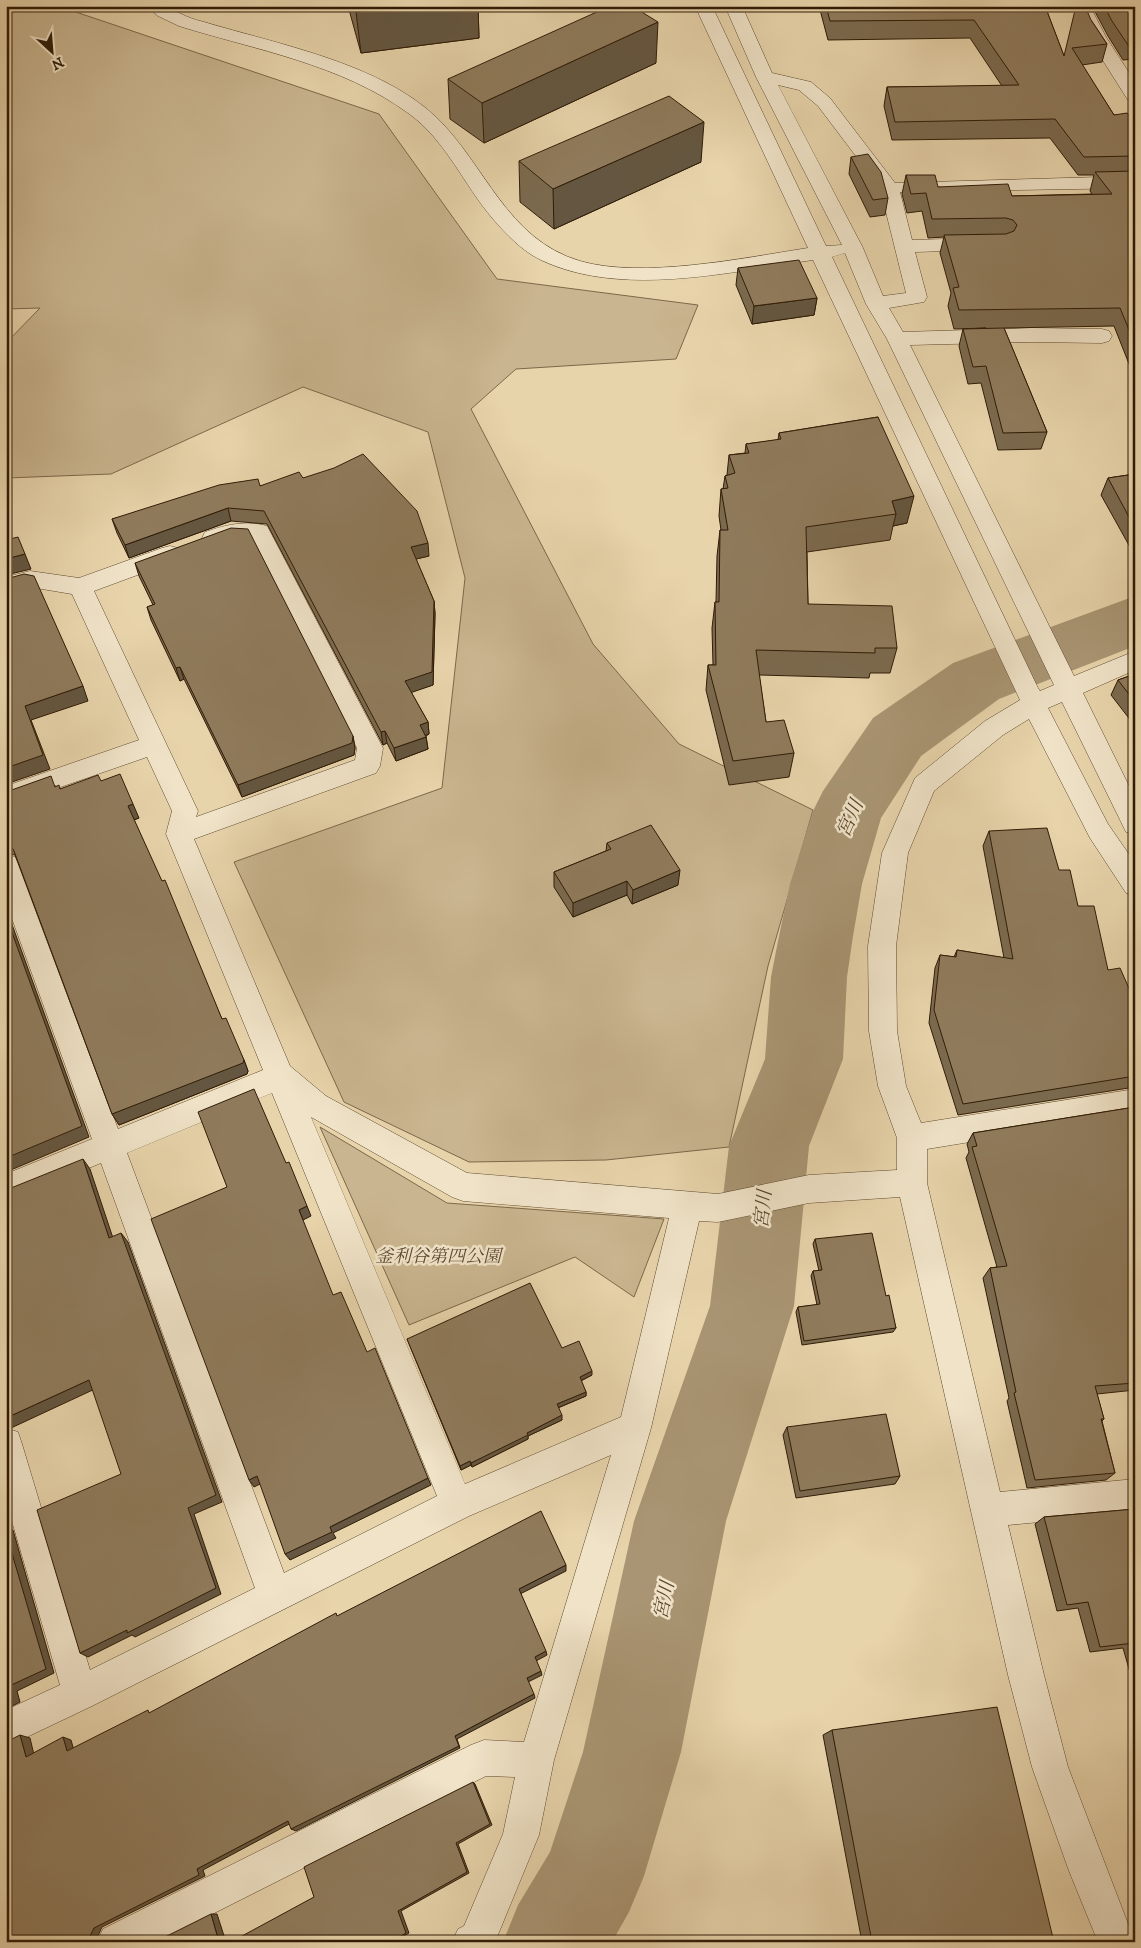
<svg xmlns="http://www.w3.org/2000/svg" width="1141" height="1948" viewBox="0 0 1141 1948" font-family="'IM FELL DW Pica','Noto Serif JP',serif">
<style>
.green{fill:#c9b58f;stroke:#7c684a}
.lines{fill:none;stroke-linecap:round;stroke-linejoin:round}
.river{fill:#a99573;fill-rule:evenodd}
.minor-casing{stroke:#5d492f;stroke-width:1}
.minor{fill:#f0e3c8;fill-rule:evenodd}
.wall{fill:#7b6a4f;stroke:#2f1b06}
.shaded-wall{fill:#645640;stroke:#2f1b06}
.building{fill:#8f7b5c;stroke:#2f1b06}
.labels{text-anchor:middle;stroke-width:5;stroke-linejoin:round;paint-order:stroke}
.park-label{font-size:18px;font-style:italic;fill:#5d492f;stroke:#f0e3c8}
.water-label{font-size:19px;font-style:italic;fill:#5a462c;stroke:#f0e3c8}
</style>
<rect width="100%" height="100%" fill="#e8d4ab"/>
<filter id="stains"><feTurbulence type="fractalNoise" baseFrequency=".004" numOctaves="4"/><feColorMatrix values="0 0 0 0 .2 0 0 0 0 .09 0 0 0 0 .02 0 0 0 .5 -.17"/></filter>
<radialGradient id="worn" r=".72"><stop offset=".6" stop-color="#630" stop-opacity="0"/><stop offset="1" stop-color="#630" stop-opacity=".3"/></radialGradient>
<!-- green -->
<path class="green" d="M6,6H58L379,114L497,279L698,305L676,359L516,369L471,409L593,644L679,744L813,810L768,966L729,1147L606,1160L469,1162L344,1102L234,862L442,788L465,578L428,432L303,387L111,474L6,478V343L40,308L6,309Z
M320,1127L447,1203L664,1219L634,1297L575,1257L409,1325Z"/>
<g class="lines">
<!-- river -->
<path class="river" d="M1135,596V646L999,699L921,756L881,818L862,884L853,936L847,977L843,1059L809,1146L794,1306L726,1521L681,1752L644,1876L629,1912L612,1942H503L518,1905L550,1852L583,1752L634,1521L710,1306L729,1146L765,1059L771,977L779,936L790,884L813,811L823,791L873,718L953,663Z"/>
<!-- minor casing -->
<g class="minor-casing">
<path id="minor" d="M147,6C152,6 160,5 165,6C170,7 175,11 179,13C187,17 195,20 204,22C277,44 379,63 436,117C486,165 506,239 580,261C642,279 743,258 808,248L695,6H712L826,246L842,245L756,77L725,6H742L772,73L811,82L830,98L895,183L1135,176V188L900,192L912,240L980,238L987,240L990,244L987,248L980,250L915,252L927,297L924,302L889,308L903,332L1031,328L1102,329L1109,331L1112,336L1109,341L1102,343L1031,342L910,345L1074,676L1135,651V670L1083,693L1135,798V835L1126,832L1062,702L1048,708L1108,824L1135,863V896L1126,893L1090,838L1029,719L1003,735L934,791L908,853L896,946L897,1031L906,1086L921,1123L1135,1089V1115L927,1149V1183L1000,1492L1135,1479V1513L1008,1525L1044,1675L1068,1767L1135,1942H1098L1069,1871L1032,1767L1008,1675L900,1197L809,1203L718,1222L699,1221L651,1428L554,1760L539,1835L495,1942H452L458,1929L464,1926L503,1834L515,1777L486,1776L157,1942H97L103,1929L471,1745L484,1740L524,1742L611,1455L469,1516L92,1706L6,1747V1710L60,1685L6,1501V1428L18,1432L22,1444L90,1670L255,1588L101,1163L6,1202V1174L92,1139L6,902V854L15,857L19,865L118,1129L263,1070L166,834L172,811L147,757L6,806V786L139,740L72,594L30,587L6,594V577L30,571L79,578L162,548L170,546L178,548L181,554L178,560L94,591L198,811L196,817L355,760L357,748L252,540L234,539L213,546L205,544L202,538L205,532C226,525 245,520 267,526L383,748L380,766L376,773L194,839L290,1066L326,1096L467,1173L718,1194L809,1175L897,1170V1138L878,1086L869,1031L868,946L882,853L915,778L985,721L1020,700L813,260C729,272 621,298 541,260C522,251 506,234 493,219C463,184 446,140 408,113C341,64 256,50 179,26L158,16ZM778,85L799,90L818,106L880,188L906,293L883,296L863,248ZM845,253L866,304L887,339L1054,685L1040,691L1038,688L832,257ZM272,1093L437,1496L284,1573L127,1153ZM311,1117L452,1197L463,1201L669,1218L621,1417L465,1484Z
M1073,6H1090L1106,37L1135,82V102L1129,101L1126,97L1088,37Z"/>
</g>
<!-- minor -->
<use href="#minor" class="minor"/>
</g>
<!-- wall -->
<path class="wall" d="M348,6H478L479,38L361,53Z
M819,6H1045L1064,56L1091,20L1107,44L1102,62L1082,65L1114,115L1132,118H1135V379L1114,326L1004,328L1047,432L1041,449L998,450L981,383L968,384L959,346L963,329L986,328L954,329L948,306L951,293L940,253L944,237L928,238L922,211L907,213L902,194L906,175L938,187L1012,196L1092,194L1090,191L1094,175H1078L1050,138L892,140L884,106L887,87L1002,86L970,38L828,40Z
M1092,6H1135V59L1123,60L1108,36Z
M656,63L484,143L450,119L448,79Z
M851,157L888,198L885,215L870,217L849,174Z
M519,161L701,162L554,229L520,202Z
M738,268L817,298L814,315L752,324L736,285Z
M878,417L907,523L893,526L890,540L807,552L808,604L897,648L890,673H870L869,678L759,675L766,722L794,753L789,777L729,785L706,690L708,665H713L712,628L715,602H716L717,556L720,530H721L719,516L721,489H723L725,476L727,475L729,455L745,453L746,444L778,440L779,433Z
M1135,474V556L1101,495L1108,478Z
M303,478L429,556L416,559L434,601L435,614L433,685L411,692L428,722L429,734L426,736L428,749L396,761L387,743L383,745L267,524L231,521L129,558L117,533L112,519L260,486Z
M135,563L353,736L355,748L354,755L242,797L184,679L180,681L151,620L147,607L153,605L139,576Z
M1135,674V726L1111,695L1118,680Z
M101,781L139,818L134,820L222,1019L244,1060L248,1071L247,1074L119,1125L112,1114L15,855L6,853V792L56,786L60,789Z
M989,831L1059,870L1078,906L1108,970L1135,1002V1087L958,1115L929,1023L935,968L940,955L954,957L957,950L1004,958L983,846Z
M607,843L678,885L632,904L627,895L573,917L554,887V872L606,851Z
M1135,1107V1390L1097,1394L1104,1419L1102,1421L1115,1473L1106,1480L1027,1488L1007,1401L1009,1398L983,1278L990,1268L997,1267L966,1158L969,1152L967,1144L973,1133Z
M815,1239L886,1296L896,1328L893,1332L802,1345L796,1312L798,1307L817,1305L811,1276L813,1271H819L813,1244Z
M407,1339L562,1348L592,1375L581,1381L586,1392V1396L558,1408L562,1420L528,1436V1439L472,1467L471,1465L461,1470Z
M787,1427L900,1476L895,1484L796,1498L783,1435Z
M1135,1509V1690L1123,1648L1090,1652L1078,1608L1057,1611L1035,1524L1044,1517Z
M832,1730L1054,1942H862L823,1735Z"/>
<!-- shaded-wall -->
<path class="shaded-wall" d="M408,6H478L479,38L361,53L356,12Z
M658,22L656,63L484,143L482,103Z
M704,122L701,162L554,229L553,189Z
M817,298L814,315L752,324L754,306Z
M914,496L907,523L893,526L896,514L892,501Z
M228,508L231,521L129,558L125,545Z
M428,543L429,556L412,560L411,547Z
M25,554L31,569L6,575V559Z
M434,601L435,614L433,685L407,694L405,681Z
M180,667L184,679L180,681L176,668Z
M83,686L88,701L31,720L50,769L6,784V768L25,706Z
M428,722L429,734L421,737L420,725Z
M385,731L387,743L383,745L381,732Z
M353,736L355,748L354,755L242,797L238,785Z
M426,737L428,749L396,761L394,748Z
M133,804L139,818L133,820L128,806Z
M680,870L678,885L632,904L633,890Z
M627,881V895L573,917V903Z
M6,908L89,1137L6,1172Z
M244,1060L248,1071L247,1074L119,1125L112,1114Z
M83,1159L90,1169L116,1247L109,1238Z
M307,1206L311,1216L303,1220L299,1210Z
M121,1233L128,1242L222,1502L194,1514L221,1594L135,1637L132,1635L88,1657L80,1653L188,1508Z
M592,1371V1375L580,1381V1377Z
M89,1380L97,1388L11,1428L6,1424V1418Z
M586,1392V1396L557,1408V1404Z
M562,1415V1420L528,1436V1439L472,1467L471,1463L527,1433Z
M470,1461L471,1465L461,1470L460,1466Z
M257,1476L262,1483L254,1487L249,1480Z
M428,1478L431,1485L333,1533L336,1538L290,1560L285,1554L330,1527Z
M6,1526L13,1530L54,1673L17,1691L20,1702L6,1709L7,1687Z
M566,1565V1571L520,1594L519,1589Z
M546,1651L547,1655L536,1661L535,1657Z
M541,1671L542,1675L528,1682L527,1678Z
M534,1694L535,1698L457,1739L460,1748L296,1831L291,1829L455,1736Z
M20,1735L30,1738L35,1759L26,1757Z
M63,1737L71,1740L75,1754L67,1751Z
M473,1782L475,1784L492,1825L458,1844L469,1873L401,1911L409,1933L393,1942H391L398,1911L456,1843Z
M288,1821L293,1822L203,1870L205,1876L102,1927L95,1942H87L94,1928L197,1869Z
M211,1914H217L226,1942H219Z"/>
<!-- building -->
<path class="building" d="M354,6H408L356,12Z
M610,6H632L658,22L482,103L448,79Z
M826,6H1045L1064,56L1076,6H1085L1091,20L1107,44L1072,48L1114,115L1127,113L1132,118H1135V156L1084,157L1055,119L895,122L887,87L1019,85L974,20L830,21Z
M1104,6H1135V45H1128L1112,21Z
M669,96L704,122L553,189L519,161Z
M868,154L881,172L888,198L873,200L851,157Z
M1135,171V344L1120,308L959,310L953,288L959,287L944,235L1006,234L1014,231L1017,225L1013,220L1006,218L932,219L926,193L911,194L906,175H935L938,187L1008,184L1012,196L1112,194L1095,172Z
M799,260L817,298L754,306L738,268Z
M1004,328L1047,432L1003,433L986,366L973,367L963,329Z
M878,417L914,496L892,501L896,514L806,527L808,604L892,606L897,648H875V653L756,650L766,722L784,720L794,753L733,761L708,665H716L715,602H719L720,530H728L721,489L728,488L725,476L735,473L729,455L749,453L746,444L781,439L779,433Z
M363,454L417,511L428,543L411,547L434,601L432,672L405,681L428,722L420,725L426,737L394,748L385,731L381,732L264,511L228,508L125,545L112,519L219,485L258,479L260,486L299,472L303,478L334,468Z
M1135,474V528L1108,478Z
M231,528L248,529L353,736L352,743L238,785L180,667L176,668L147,607L155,604L135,563Z
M18,537L25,554L6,559V540Z
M24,574L34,576L83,686L25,706L43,755L6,768V579Z
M1135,674V702L1118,680Z
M120,774L133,804L128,806L162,881L165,880L222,1019L226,1018L244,1060L243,1063L112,1114L14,851L9,842L6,841V792L51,776L55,787L59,785L60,789L98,775L101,781Z
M651,825L680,870L633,890L627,881L573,903L554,872L611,849L607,843Z
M1047,828L1059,870H1070L1078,906H1094L1108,970L1120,968L1135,1002V1076L963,1104L934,1010L940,955L956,957L957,950L1013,959L989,831Z
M6,916L82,1126L6,1158Z
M254,1089L286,1163L289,1162L307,1206L299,1210L333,1295L341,1292L367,1352L375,1348L428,1478L330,1527L332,1532L285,1554L257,1476L249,1480L151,1219L227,1187L198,1112Z
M1135,1107V1383L1095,1386L1104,1419H1101L1115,1473L1035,1480L1014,1393L1016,1392L990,1268L1007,1266L972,1147L977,1146L973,1133Z
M83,1159L109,1238L121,1233L216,1495L188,1508L216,1588L127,1633V1630L80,1653L37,1510L121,1474L89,1380L6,1418V1190Z
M872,1233L886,1296L889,1295L896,1328L804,1341L798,1307L820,1304L813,1271L822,1270L815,1239Z
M530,1283L562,1348L579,1341L592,1371L580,1377L586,1392L557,1404L562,1415L527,1433L528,1435L471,1463L470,1461L460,1466L407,1339Z
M886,1414L900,1476L800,1491L787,1427Z
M1135,1509V1646L1134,1643L1100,1647L1088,1602L1067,1605L1044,1517Z
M541,1511L566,1565L519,1589L546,1651L535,1657L541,1671L527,1678L534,1694L455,1736L459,1746L291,1829L288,1821L197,1869L199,1875L94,1928L87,1942H6V1742L20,1735L26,1757L63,1737L67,1751L148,1710L149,1713L336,1613L337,1616Z
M6,1533L46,1669L7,1687L10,1698L6,1700Z
M997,1707L1054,1942H872L832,1730Z
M473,1782L490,1824L456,1843L467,1872L398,1911L406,1933L391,1942H231L314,1897L304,1867Z
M211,1914L219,1942H155Z"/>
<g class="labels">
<!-- park labels -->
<g class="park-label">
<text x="438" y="1262">釜利谷第四公園</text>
</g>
<!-- water labels -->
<g class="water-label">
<text transform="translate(849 818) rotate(-66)" y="7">宮川</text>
<text transform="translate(762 1209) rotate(-84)" y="7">宮川</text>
<text transform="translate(663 1600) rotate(-78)" y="7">宮川</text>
</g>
</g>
<!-- margin -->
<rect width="1141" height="1948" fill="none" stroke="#e8d4ab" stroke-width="25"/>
<rect x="8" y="8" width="1126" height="1933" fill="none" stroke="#2f1b06" stroke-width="2.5"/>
<rect x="12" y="12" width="1116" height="1923" fill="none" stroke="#2f1b06"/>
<!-- north arrow -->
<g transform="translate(52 52) rotate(154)" stroke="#f0e3c8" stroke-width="4" paint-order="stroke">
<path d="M0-4L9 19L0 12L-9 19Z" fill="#2f1b06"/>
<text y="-8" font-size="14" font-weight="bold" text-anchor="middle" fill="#2f1b06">N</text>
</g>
<rect width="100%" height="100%" filter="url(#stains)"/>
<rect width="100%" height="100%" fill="url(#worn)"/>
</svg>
